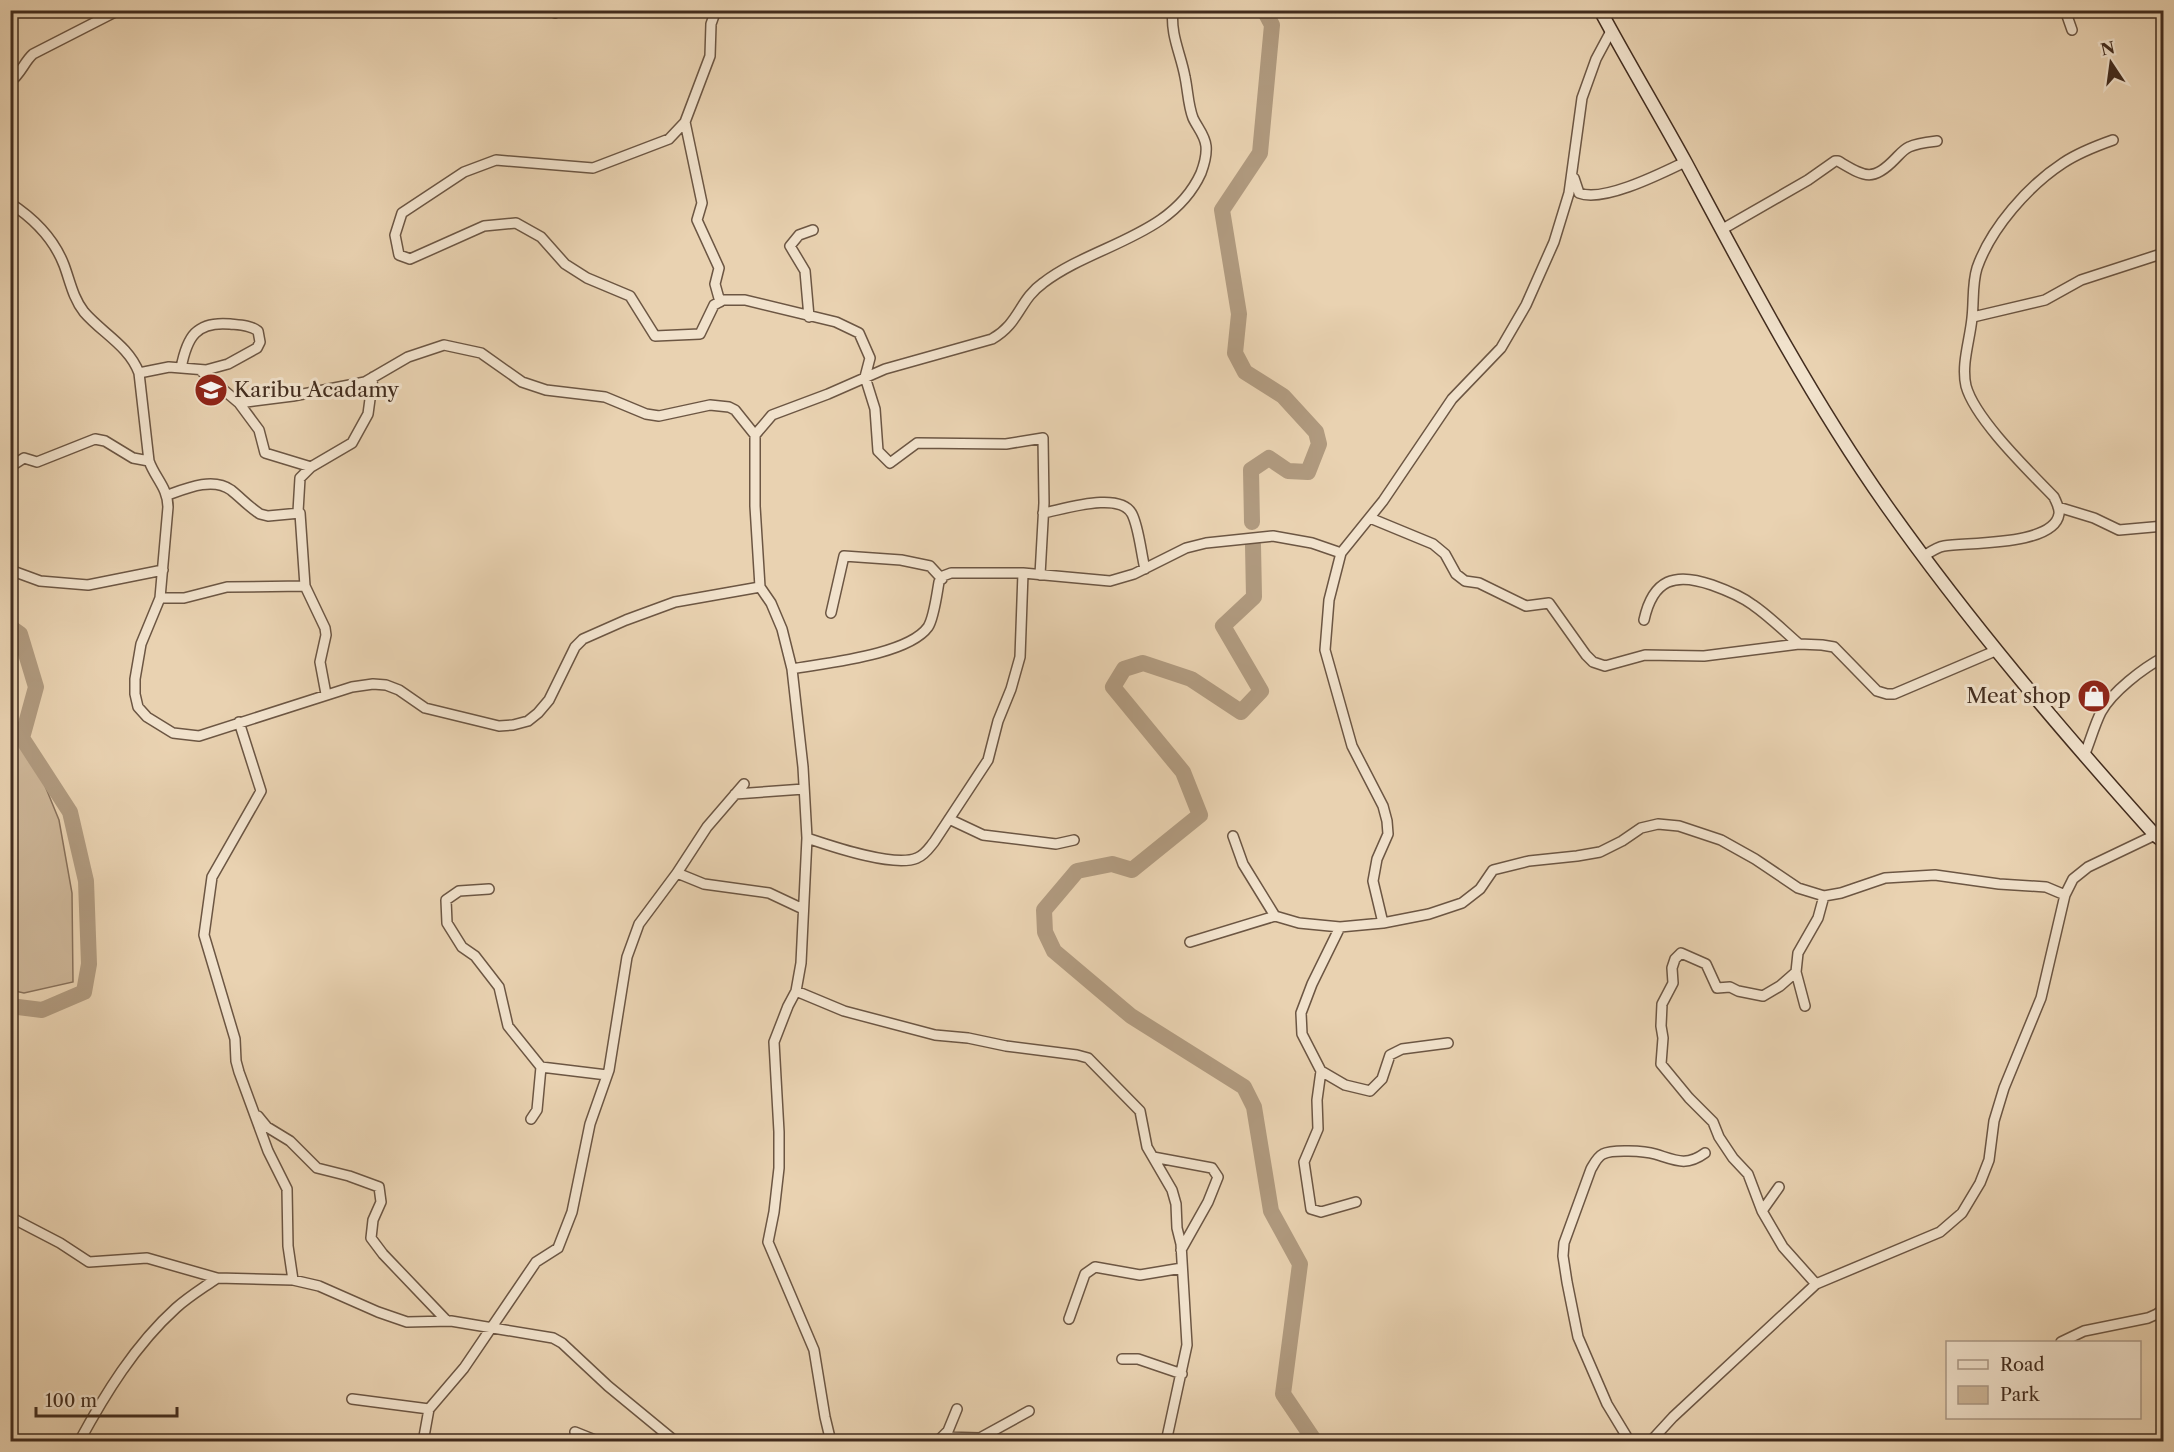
<svg xmlns="http://www.w3.org/2000/svg" width="2174" height="1452" viewBox="0 0 2174 1452" font-family="'Libre Caslon Text',serif">
<style>
.green{fill:#cdb698;stroke:#88715b;stroke-width:1.5}
.lines{fill:none;stroke-linecap:round;stroke-linejoin:round}
.river{stroke:#b09a7f;stroke-width:16}
.street-casing{stroke:#6c5643;stroke-width:12}
.secondary-casing{stroke:#422c1e;stroke-width:15}
.street{stroke:#f1e2cc;stroke-width:9}
.secondary{stroke:#f1e2cc;stroke-width:12}
.labels{text-anchor:middle;stroke-width:6;stroke-linejoin:round;paint-order:stroke}
.poi-label{font-size:21px;fill:#422c1e;stroke:#f1e2cc;text-anchor:start}
</style>
<rect width="100%" height="100%" fill="#e9d2b1"/>
<filter id="stains"><feTurbulence type="fractalNoise" baseFrequency=".00333" numOctaves="4"/><feColorMatrix values="0 0 0 0 .2 0 0 0 0 .09 0 0 0 0 .02 0 0 0 .5 -.17"/></filter>
<radialGradient id="worn" r=".72"><stop offset=".6" stop-color="#630" stop-opacity="0"/><stop offset="1" stop-color="#630" stop-opacity=".3"/></radialGradient>
<!-- green -->
<path class="green" d="M10,655L13,714L22,738L41,776L59,820L72,893L73,982L24,993L10,990Z"/>
<g class="lines">
<!-- river -->
<path class="river" d="M1252,522L1251,470L1269,458L1288,471L1308,472L1319,444L1316,432L1283,396L1245,372L1235,353L1239,314L1222,210L1260,153L1272,25L1264,10
M1253,545L1254,597L1223,626L1261,691L1241,712L1191,679L1143,663L1124,669L1113,687L1183,772L1200,815L1132,870L1112,864L1077,871L1044,910L1045,932L1054,951L1131,1016L1244,1087L1254,1107L1271,1211L1300,1264L1283,1394L1312,1437
M10,627L20,634L36,687L22,738L70,812L86,881L89,964L84,992L42,1010L10,1006"/>
<!-- street casing -->
<g class="street-casing">
<path id="street" d="M554,10L555,13
M716,10L711,24L710,56L685,122L669,139L593,168L496,160L464,172L402,213L395,235L399,255L410,259L484,226L516,223L541,237L565,264L587,278L630,296L655,336L700,334L714,305L723,300H745L836,322L859,333L870,358L865,377L875,409L878,451L890,463L917,443L1006,444L1043,438L1044,503L1040,575
M2065,10L2072,30
M10,82C21,74 24,62 33,54L119,10
M685,122L702,203L697,220L719,268L715,284L720,302
M1574,178L1579,193C1603,203 1662,173 1685,162
M10,203C33,218 54,239 64,265C70,281 73,298 84,312C102,333 129,346 139,373L149,461C155,478 168,488 168,507L160,598L141,644L135,679V694L138,707L147,717L173,733L199,736L352,687L373,684L386,685L399,690L425,708L499,726L513,725L528,721L538,713L549,700L575,647L583,639L626,620L675,602L760,587
M1721,230L1808,180L1835,161H1838C1864,176 1872,183 1895,159C1899,155 1904,149 1909,147C1917,143 1928,142 1937,141
M809,317L805,271L790,246L799,235L813,230
M1973,317L2045,300L2081,280L2164,253
M200,370L239,403L293,396L365,382L408,357L444,345L481,353L522,382L546,390L605,397L646,414L659,416L710,405L729,407L735,410L755,435
M139,373L169,367L206,370L228,364L257,348L260,342L258,331C250,325 240,325 230,324C196,321 187,337 181,368
M239,403L259,430L265,453L311,467L352,443L368,414L373,377
M10,467L24,458L37,462L95,439L105,441L133,458L149,461
M168,495C187,488 213,477 231,490C241,498 249,507 260,514L268,516L300,513L305,586
M2058,507L2094,518L2119,530L2164,526
M298,512L300,478L311,467
M1043,513C1065,509 1120,491 1132,514C1139,528 1141,553 1145,569
M1370,518L1433,544L1445,554L1456,574L1465,581L1479,583L1526,606L1549,603L1586,655L1593,662L1605,666L1645,655L1704,656L1799,644L1822,645L1834,647L1877,691L1887,694H1894L1995,651
M1924,556C1930,552 1937,547 1944,546C1969,542 2054,546 2059,514C2060,508 2056,502 2054,497C2029,471 1975,419 1966,386C1961,364 1970,340 1972,318C1974,301 1972,284 1977,268C1991,228 2028,186 2063,163C2078,153 2096,146 2113,140
M10,570L40,581L88,585L163,570
M160,598H184L227,587L305,586L325,628L326,635L320,662L326,694
M831,613L844,556L901,560L930,566L942,579
M1644,620C1653,579 1675,572 1712,585C1726,590 1741,596 1753,605C1769,616 1784,631 1799,644
M792,669C825,663 908,655 928,627C934,618 937,593 939,582L943,576L951,573H1023L1110,581L1134,574L1186,548L1206,543L1273,536L1312,543L1341,553
M239,722L261,791L212,877L204,935L235,1039L236,1061L239,1072L268,1151L287,1189L288,1246L293,1280
M2084,756C2090,742 2094,726 2101,712C2112,692 2143,668 2164,657
M735,794L804,789
M949,819L983,835L1056,844L1074,840
M1233,836L1243,864L1275,916L1299,923L1340,927L1383,923L1429,914L1462,903L1480,889L1493,870L1529,861L1577,856L1600,852L1622,841L1641,828L1658,824L1679,826L1721,840L1755,859L1798,888L1824,896L1841,893L1885,878L1935,875L1999,884L2046,887L2065,895
M807,838C831,846 894,868 917,858C925,855 929,848 934,842L988,760L998,721L1011,689L1020,657L1023,573
M677,873L704,884L769,893L803,909
M489,889L459,891L446,900L447,923L462,947L475,956L499,987L508,1026L541,1067L607,1075
M1383,923L1373,881L1377,859L1388,834L1387,821L1383,806L1352,746L1325,650L1329,600L1341,553L1383,501L1452,399L1501,348L1526,305L1554,242L1569,193L1582,98L1596,59L1611,31
M1340,927L1312,984L1301,1013L1302,1034L1321,1071L1345,1085L1370,1091L1382,1079L1390,1055L1402,1049L1448,1043
M1190,942L1275,916
M1796,972L1780,986L1763,996L1738,991L1730,987L1717,988L1706,964L1681,953L1675,959L1672,968L1673,983L1662,1004L1661,1026L1663,1038L1661,1064L1689,1098L1713,1122L1719,1137L1733,1158L1748,1174L1762,1211L1783,1247L1816,1284
M796,991L844,1011L935,1035L968,1038L1006,1046L1077,1055L1088,1058L1140,1111L1147,1147L1172,1190L1176,1204L1177,1228L1181,1244L1187,1345L1166,1442
M1805,1006L1796,972L1798,953L1818,918L1824,896
M1321,1071L1317,1100L1318,1129L1304,1162L1311,1209L1321,1212L1356,1202
M258,1116L267,1127L290,1141L317,1168L349,1176L379,1187L381,1202L373,1220L371,1238L383,1254L447,1321
M531,1119L537,1110L541,1067
M1153,1157L1212,1168L1218,1177L1208,1202L1181,1250
M1762,1211L1779,1187
M10,1217L60,1243L89,1262L147,1258L217,1278L293,1280L319,1286L378,1312L407,1322L451,1321L553,1338L562,1343L608,1386L676,1442
M1069,1319L1085,1274L1095,1267L1140,1275L1182,1268
M2061,1342L2084,1331L2148,1318L2157,1314L2164,1309
M1122,1359H1138L1182,1374
M352,1399L429,1409L464,1368L536,1262L558,1248L572,1212L590,1124L609,1070L627,957L639,924L677,873L707,827L744,784
M575,1432L600,1442
M943,1437L980,1438L1029,1411
M79,1442C105,1394 135,1345 176,1308C188,1297 203,1288 217,1278
M423,1442L429,1409
M831,1442L825,1417L814,1350L768,1242L774,1212L779,1168V1132L774,1042L788,1006L796,991L801,963L807,838L803,767L792,669L782,629L771,603L760,587L755,506V435L772,415L828,394L885,369L992,339C1020,323 1019,300 1043,283C1094,244 1172,237 1201,173C1204,165 1207,156 1206,146C1205,135 1197,127 1193,118C1188,105 1188,91 1185,77C1181,54 1170,35 1173,10
M937,1442L948,1431L957,1409
M1630,1442L1607,1404L1578,1337L1567,1282L1563,1256L1564,1243L1591,1169C1594,1164 1597,1157 1603,1154C1612,1149 1645,1151 1655,1154C1675,1160 1686,1167 1705,1153
M1650,1442L1673,1417L1816,1284L1940,1232L1962,1213L1980,1183L1989,1160L1994,1121L2004,1088L2041,998L2065,895L2073,879L2088,867L2155,835"/>
</g>
<!-- secondary casing -->
<g class="secondary-casing">
<path id="secondary" d="M1600,10C1628,62 1658,112 1686,163C1748,279 1810,397 1886,505C1968,621 2060,729 2155,835L2164,842"/>
</g>
<!-- street -->
<use href="#street" class="street"/>
<!-- secondary -->
<use href="#secondary" class="secondary"/>
</g>
<!-- icons -->
<defs>
<g id="school-disc" transform="scale(1.725)"><circle r="9.5" fill="#8f2418" stroke="#f1e2cc"/><path d="M0-5L7-2L0 1L-7-2ZM-4 1L0 2.5L4 1V4Q0 6-4 4Z" fill="#fff"/></g>
<g id="shop-disc" transform="scale(1.725)"><circle r="9.5" fill="#8f2418" stroke="#f1e2cc"/><path d="M-5-2.5h2.3a2.7 3.5 0 0 1 5.4 0H5L5.5 6h-11ZM-1.5-2.5h3a1.5 2.3 0 0 0-3 0Z" fill="#fff"/></g>
</defs>
<g fill-rule="evenodd">
<use href="#school-disc" x="211" y="390"/>
<use href="#shop-disc" x="2094" y="696"/>
</g>
<g class="labels">
<!-- poi labels -->
<g class="poi-label">
<text x="234" y="397">Karibu Acadamy</text>
<text x="2071" y="703" text-anchor="end">Meat shop</text>
</g>
</g>
<!-- margin -->
<rect width="2174" height="1452" fill="none" stroke="#e9d2b1" stroke-width="36"/>
<rect x="12" y="12" width="2150" height="1428" fill="none" stroke="#422c1e" stroke-width="3"/>
<rect x="18" y="18" width="2138" height="1416" fill="none" stroke="#422c1e" stroke-width="1.5"/>
<!-- legend -->
<rect x="1946" y="1341" width="195" height="78" fill="#f1e2cc" stroke="#ab9986" stroke-width="1.5"/>
<rect x="1958" y="1360" width="30" height="9" fill="#f1e2cc" stroke="#ab9986" stroke-width="1.5"/>
<text x="2000" y="1371" font-size="18" fill="#422c1e">Road</text>
<rect x="1958" y="1386" width="30" height="18" fill="#cdb698" stroke="#ab9986" stroke-width="1.5"/>
<text x="2000" y="1401" font-size="18" fill="#422c1e">Park</text>
<!-- north arrow -->
<g transform="translate(2111 63) rotate(347)" stroke="#f1e2cc" stroke-width="4.5" paint-order="stroke">
<path d="M0-4.5L10 22L0 15L-10 22Z" fill="#422c1e"/>
<text y="-9" font-size="16" font-weight="bold" text-anchor="middle" fill="#422c1e">N</text>
</g>
<!-- scale -->
<path d="M36 1407v9h141v-9" fill="none" stroke="#422c1e" stroke-width="3"/>
<text x="45" y="1407" font-size="18" fill="#422c1e" stroke="#f1e2cc" stroke-width="4.5" paint-order="stroke">100 m</text>
<rect width="100%" height="100%" filter="url(#stains)"/>
<rect width="100%" height="100%" fill="url(#worn)"/>
</svg>
